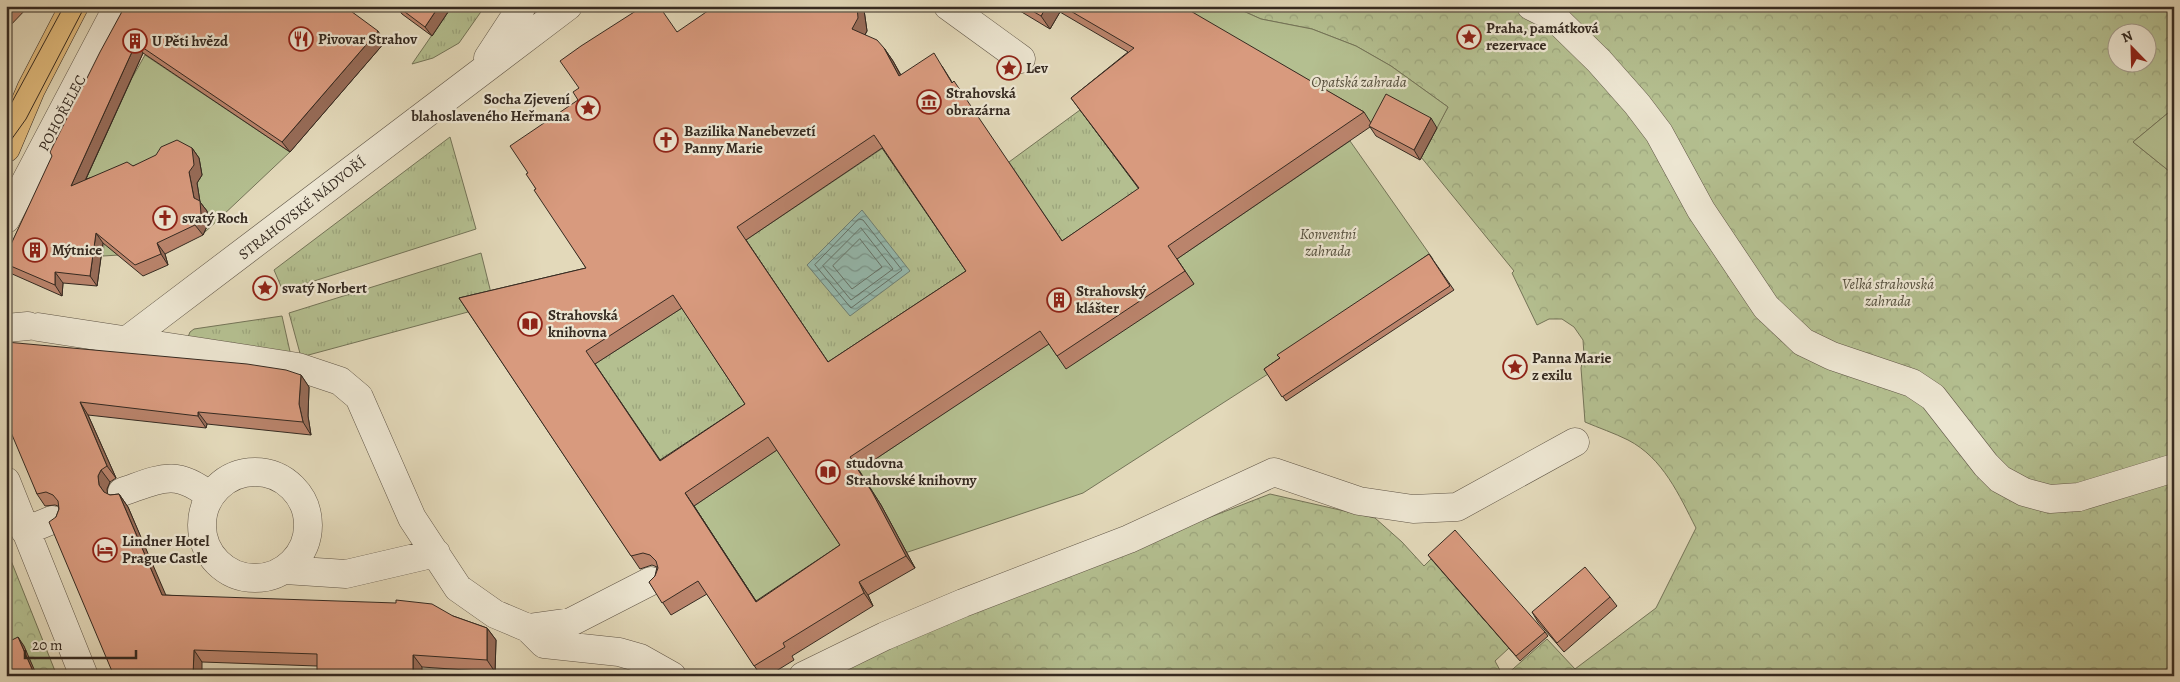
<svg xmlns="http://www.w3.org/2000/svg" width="2180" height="682" viewBox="0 0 2180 682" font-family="Alegreya,serif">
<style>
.grass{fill:url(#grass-tufts);stroke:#747458}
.park{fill:url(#park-crowns);stroke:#747458;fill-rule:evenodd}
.garden{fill:#b4bf90;stroke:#747458}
.water{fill:url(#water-waves);stroke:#6f8076}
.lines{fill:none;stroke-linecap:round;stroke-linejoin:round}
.shore{stroke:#657268;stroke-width:1}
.minor-casing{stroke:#605647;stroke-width:29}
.major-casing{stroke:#352a21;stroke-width:29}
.minor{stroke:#ede6d2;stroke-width:28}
.major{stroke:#e2bc7d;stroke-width:28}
.tram{stroke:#352a21;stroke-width:1}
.wall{fill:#ba846c;stroke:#352a21;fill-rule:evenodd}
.shaded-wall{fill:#976c58;stroke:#352a21}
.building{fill:#d89a7e;stroke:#352a21;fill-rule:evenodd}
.labels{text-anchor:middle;stroke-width:4.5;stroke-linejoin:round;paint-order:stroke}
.poi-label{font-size:15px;font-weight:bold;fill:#352a21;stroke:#ede6d2;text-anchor:start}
.park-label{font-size:15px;font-style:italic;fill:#554f3d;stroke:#ede6d2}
.street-label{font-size:15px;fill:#352a21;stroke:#ede6d2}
</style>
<defs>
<pattern id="grass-tufts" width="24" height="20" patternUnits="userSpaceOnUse" patternTransform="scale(1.25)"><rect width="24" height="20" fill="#b4bf90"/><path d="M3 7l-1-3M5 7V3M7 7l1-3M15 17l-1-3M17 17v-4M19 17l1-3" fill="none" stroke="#9ba47c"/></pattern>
<pattern id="park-crowns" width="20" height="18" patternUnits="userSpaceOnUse" patternTransform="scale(1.25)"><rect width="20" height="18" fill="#b4bf90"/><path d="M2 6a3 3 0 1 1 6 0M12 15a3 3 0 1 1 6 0" fill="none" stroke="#9ba47c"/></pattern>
<pattern id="water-waves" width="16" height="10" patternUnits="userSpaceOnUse" patternTransform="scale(1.25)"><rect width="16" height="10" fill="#95baaf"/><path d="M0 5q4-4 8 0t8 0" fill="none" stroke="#7a978e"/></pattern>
</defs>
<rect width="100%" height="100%" fill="#e3d9ba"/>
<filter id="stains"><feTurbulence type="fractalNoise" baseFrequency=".004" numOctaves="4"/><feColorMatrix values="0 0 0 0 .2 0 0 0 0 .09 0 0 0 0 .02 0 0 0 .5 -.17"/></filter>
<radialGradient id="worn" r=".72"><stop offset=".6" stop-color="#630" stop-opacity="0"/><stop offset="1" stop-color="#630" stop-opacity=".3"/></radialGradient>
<!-- grass -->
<path class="grass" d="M452,6H485L459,43L433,58L412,64Z
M1080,110L1148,201L1067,248L1009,162Z
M450,137L476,229L283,291L274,270Z
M883,148L975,284L837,375L746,240Z
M481,253L494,305L301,357L289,313Z
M682,308L754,417L669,473L595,364Z
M282,316L291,356L188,337L190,332L194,329Z"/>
<!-- park -->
<path class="park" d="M1232,6H2174V108L2133,142L2174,175V676H1505L1547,639L1575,669L1656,608L1696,528C1679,495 1663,458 1628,440C1614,433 1599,428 1585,422L1581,368L1584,355L1583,340L1574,327L1562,319H1549L1537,325L1512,273L1514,271L1421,157L1448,107L1391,66L1356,46L1312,29L1261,19ZM2118,32H2148V62H2118Z
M1270,494L1375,518L1402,542L1424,566L1431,559L1485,621L1535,624L1495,661L1503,676H821L887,642Z
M6,548L57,676H6Z"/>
<!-- garden -->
<path class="garden" d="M1165,6H1232L1261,19L1312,29L1356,46L1391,66L1448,107L1437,128L1393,103L1379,129Z
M145,55L290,152L204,233L208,224L119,255L103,256L105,233L85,181L132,78Z
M2174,108V175L2133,142Z
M1350,141L1433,259L1268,374L1083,493L905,553L891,524L858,471L1048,343L1194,284L1177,259Z
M777,450L843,548L765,615L694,506Z"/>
<!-- water -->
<path class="water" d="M862,210L910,271L850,316L807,265Z"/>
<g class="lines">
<!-- shore -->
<path class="shore" d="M859,219L863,220L902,270L851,308L815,265Z
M861,228L893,269L851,300L823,266Z
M860,239L882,267L852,289L833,266Z"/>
<!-- minor casing -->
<g class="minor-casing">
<path id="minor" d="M948,6L1021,59
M1531,6L1555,18L1599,61L1637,104L1659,133L1701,210L1766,307L1803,342L1832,356L1912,383L1933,397L1986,465L2000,479L2024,492L2050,499L2079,497L2174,468
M488,58L522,6
M6,219L118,6
M38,327L298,367L340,381L359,397L412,518L458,588L495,614L528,628L544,644L619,652L640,658L672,676
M6,328L28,326
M126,341L568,6
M202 525a53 53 0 1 1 106 0a53 53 0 1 1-106 0Z
M6,481L84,676
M122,492C160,479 175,468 210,496
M25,531L52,520
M285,570L346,574L436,553
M528,628L571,622L651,581
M803,676L885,636L963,603L1129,539L1274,472L1359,501L1413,509L1457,507L1575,442"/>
</g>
<!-- major casing -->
<g class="major-casing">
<path id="major" d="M6,148L31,89L74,6"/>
</g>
<!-- minor -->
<use href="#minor" class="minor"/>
<!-- major -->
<use href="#major" class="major"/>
<!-- tram -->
<path class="tram" d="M6,113L64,6
M6,147L26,119L85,6"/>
</g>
<!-- wall -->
<path class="wall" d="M6,6H29L6,30Z
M125,6L385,42L290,152L143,53L86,179L133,166L192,148L199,158L202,175L197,183L200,202L207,211L208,224L203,235L165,254L168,265L143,276L103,243L97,286L63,283L62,296L10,273L6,267V255Z
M396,6H452L432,36L402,14Z
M1014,6H1178L1364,112L1371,123L1437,128L1420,160L1376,136L1370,127L1177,259L1194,284L1066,369L1049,344L859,470L881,505L915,568L868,595L873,606L792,656L794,660L768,676H761L707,594L671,615L649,582L655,576L657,567L652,565L640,569L459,298L586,268L536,189L528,173L578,100L579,88L643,9L677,32L864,10L867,31L865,35L884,48L893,61L901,75L942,66L952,82L1062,241L1139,189L1071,98L1128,52L1060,12L1050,29L1015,8ZM882,148L966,271L828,362L746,240ZM682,308L745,404L660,460L595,364ZM777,450L840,545L756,601L694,506Z
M1429,254L1454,290L1286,401L1264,369Z
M301,375L309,387L308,416L311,435L207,424L206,428L88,415L116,478L110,482L107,489V494L110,495L119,494L128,507L165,595L453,616L487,628L496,640L495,672L422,667L317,666L202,662L56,517L59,509L58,506L55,505L45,506L37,494L7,406Z
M1428,555L1545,632L1548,636L1520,661Z
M1610,597L1617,606L1564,652L1538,622L1532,612Z"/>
<!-- shaded-wall -->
<path class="shaded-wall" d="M439,6H452L432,36L425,27Z
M857,6H862L864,10L867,31L861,41L852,29Z
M1047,6H1055L1060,12L1050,29L1041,16Z
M378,31L385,42L290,152L282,142Z
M136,43L143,53L78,196L71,186Z
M884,48L893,61L908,89L899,76Z
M1431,118L1437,128L1420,160L1414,150Z
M192,148L199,158L202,175L197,183L200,202L207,211L208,224L203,235L195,225L194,198L189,172Z
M96,233L103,243L97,286L90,276Z
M157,243L165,254L168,265L161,254Z
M55,272L63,283L62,296L55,285Z
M301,375L309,387L308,416L311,435L303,422L299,404Z
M80,402L88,415L116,478L107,466Z
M198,412L207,424L206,428L198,416Z
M850,457L881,505L915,568L906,556Z
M101,470L110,482L107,489L108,498L99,485L98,476Z
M685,493L694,506L765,615L756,602Z
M119,494L128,507L171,607L162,595Z
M859,582L868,595L873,606L864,593Z
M487,628L496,640L495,672L487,660Z
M18,637L24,646L37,676H35Z
M194,650L202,662V676H193Z
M413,655L422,667V676H413Z"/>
<!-- building -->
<path class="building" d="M125,6H344L378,31L282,142L136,43L71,186L127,162L133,166L156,155L161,147L177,140L192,148L194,165L189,172L194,198L200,201L201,214L195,225L157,243L161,254L135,265L96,233L90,276L55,272V285L6,264V255L52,156L50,152L100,52Z
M397,6H439L425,27Z
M648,6H656V7L659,6L677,32L715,6H857L858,18L852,29L877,40L884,48L899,76L934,53L952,83L954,81L1062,241L1139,188L1071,98L1134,48L1062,6H1178L1181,8V6H1182L1364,112L1168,246L1185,271L1057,356L1040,331L850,457L872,492L906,556L859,582L864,593L783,643L785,647L754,666L698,581L662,603L649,582L655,576L658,568L656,561L650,555L643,553L631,556L459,298L586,268L534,190L536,189L526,174L528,173L510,146L578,100L573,92L579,88L560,61L581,46L642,7L643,9ZM874,135L966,271L828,362L737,227ZM673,295L745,404L660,461L586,351ZM768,437L840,545L756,602L685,493Z
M1024,6H1047L1041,16Z
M1386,94L1431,118L1414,150L1369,126Z
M1429,254L1450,286L1282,397L1264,369L1280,358L1277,355Z
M6,342L247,364L286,370L301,375L299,404L303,422L198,412V416L80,402L107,466L101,470L98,476L99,485L104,492L110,495L119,494L162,595L396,603V600L432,604L453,616L487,628V660L413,655V676H317V654L194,650L193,676H114L49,522L56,517L59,509L58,501L53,495L46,492L37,494L7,423Z
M1455,530L1545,632L1516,656L1428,555Z
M1585,567L1610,597L1557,643L1532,612Z
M18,637L35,676H6V643Z"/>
<!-- icons -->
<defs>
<g id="sight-ring" transform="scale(1.25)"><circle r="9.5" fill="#ede6d2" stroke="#8f2418" stroke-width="1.5"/><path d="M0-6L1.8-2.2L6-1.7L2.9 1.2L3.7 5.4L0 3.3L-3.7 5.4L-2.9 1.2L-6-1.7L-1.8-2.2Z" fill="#8f2418"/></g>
<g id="restaurant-ring" transform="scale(1.25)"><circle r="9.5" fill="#ede6d2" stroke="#8f2418" stroke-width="1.5"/><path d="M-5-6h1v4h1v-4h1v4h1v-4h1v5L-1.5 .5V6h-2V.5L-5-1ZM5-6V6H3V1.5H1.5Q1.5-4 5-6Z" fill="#8f2418"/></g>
<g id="building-ring" transform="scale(1.25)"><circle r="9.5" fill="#ede6d2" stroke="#8f2418" stroke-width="1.5"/><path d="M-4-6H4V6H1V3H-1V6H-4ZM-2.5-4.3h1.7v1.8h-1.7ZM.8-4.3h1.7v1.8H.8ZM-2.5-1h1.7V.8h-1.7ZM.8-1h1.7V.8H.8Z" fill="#8f2418"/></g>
<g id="museum-ring" transform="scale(1.25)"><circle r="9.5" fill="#ede6d2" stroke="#8f2418" stroke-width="1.5"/><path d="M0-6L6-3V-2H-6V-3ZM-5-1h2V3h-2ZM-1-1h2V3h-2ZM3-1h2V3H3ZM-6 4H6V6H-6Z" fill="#8f2418"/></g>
<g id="church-ring" transform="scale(1.25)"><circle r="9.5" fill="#ede6d2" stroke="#8f2418" stroke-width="1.5"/><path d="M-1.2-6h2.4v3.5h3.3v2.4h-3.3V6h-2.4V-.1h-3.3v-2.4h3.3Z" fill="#8f2418"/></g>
<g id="library-ring" transform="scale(1.25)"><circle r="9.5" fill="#ede6d2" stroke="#8f2418" stroke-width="1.5"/><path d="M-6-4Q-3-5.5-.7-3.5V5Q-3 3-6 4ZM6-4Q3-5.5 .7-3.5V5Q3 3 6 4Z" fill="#8f2418"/></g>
<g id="hotel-ring" transform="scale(1.25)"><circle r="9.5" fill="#ede6d2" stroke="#8f2418" stroke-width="1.5"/><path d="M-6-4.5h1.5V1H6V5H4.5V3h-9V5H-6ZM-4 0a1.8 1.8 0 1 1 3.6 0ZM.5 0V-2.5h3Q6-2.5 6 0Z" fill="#8f2418"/></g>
</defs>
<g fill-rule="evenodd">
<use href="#sight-ring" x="1469" y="37"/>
<use href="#restaurant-ring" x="301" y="39"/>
<use href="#building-ring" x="135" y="41"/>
<use href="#sight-ring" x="1009" y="68"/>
<use href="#museum-ring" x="929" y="102"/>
<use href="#sight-ring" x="588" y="108"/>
<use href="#church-ring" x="666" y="140"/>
<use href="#church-ring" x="165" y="218"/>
<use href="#building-ring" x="35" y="250"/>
<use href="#sight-ring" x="265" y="288"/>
<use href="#building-ring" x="1059" y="300"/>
<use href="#library-ring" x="530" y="324"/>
<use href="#sight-ring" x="1515" y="367"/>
<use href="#library-ring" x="828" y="472"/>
<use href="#hotel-ring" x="105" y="550"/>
</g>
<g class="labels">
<!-- poi labels -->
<g class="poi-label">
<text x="1486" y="33">Praha, památková<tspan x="1486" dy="17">rezervace</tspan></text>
<text x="318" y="44">Pivovar Strahov</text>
<text x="152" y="46">U Pěti hvězd</text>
<text x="1026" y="73">Lev</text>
<text x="946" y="98">Strahovská<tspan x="946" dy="17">obrazárna</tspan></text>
<text x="570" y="104" text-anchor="end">Socha Zjevení<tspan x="570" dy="17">blahoslaveného Heřmana</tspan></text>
<text x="684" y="136">Bazilika Nanebevzetí<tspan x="684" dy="17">Panny Marie</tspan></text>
<text x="182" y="223">svatý Roch</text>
<text x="52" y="255">Mýtnice</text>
<text x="282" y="293">svatý Norbert</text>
<text x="1076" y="296">Strahovský<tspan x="1076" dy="17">klášter</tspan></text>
<text x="548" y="320">Strahovská<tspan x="548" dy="17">knihovna</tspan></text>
<text x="1532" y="363">Panna Marie<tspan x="1532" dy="17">z exilu</tspan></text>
<text x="846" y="468">studovna<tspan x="846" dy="17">Strahovské knihovny</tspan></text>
<text x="122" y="546">Lindner Hotel<tspan x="122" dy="17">Prague Castle</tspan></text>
</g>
<!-- park labels -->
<g class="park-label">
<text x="1359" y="87">Opatská zahrada</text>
<text x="1328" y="239">Konventní<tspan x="1328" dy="17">zahrada</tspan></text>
<text x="1888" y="289">Velká strahovská<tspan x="1888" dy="17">zahrada</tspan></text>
</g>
<!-- street labels -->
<g class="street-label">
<text transform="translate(62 113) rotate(-62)" y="5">POHOŘELEC</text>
<text transform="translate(302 208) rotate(-38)" y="5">STRAHOVSKÉ NÁDVOŘÍ</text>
</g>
</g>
<!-- margin -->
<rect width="2180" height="682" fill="none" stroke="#e3d9ba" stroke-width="25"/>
<rect x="8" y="8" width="2165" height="667" fill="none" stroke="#352a21" stroke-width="2.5"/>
<rect x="12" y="12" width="2155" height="657" fill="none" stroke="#352a21"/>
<!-- north arrow -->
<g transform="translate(2132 48) rotate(337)"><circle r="24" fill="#ede6d2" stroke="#a39b8b"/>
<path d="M0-4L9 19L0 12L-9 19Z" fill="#8f2418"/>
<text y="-8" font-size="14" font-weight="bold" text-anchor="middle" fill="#352a21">N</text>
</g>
<!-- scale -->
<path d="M25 650v8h111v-8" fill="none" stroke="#352a21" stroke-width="2.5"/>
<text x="32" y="650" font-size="15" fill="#352a21" stroke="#ede6d2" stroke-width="4" paint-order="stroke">20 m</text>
<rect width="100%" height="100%" filter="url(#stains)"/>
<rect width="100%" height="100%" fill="url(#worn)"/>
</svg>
